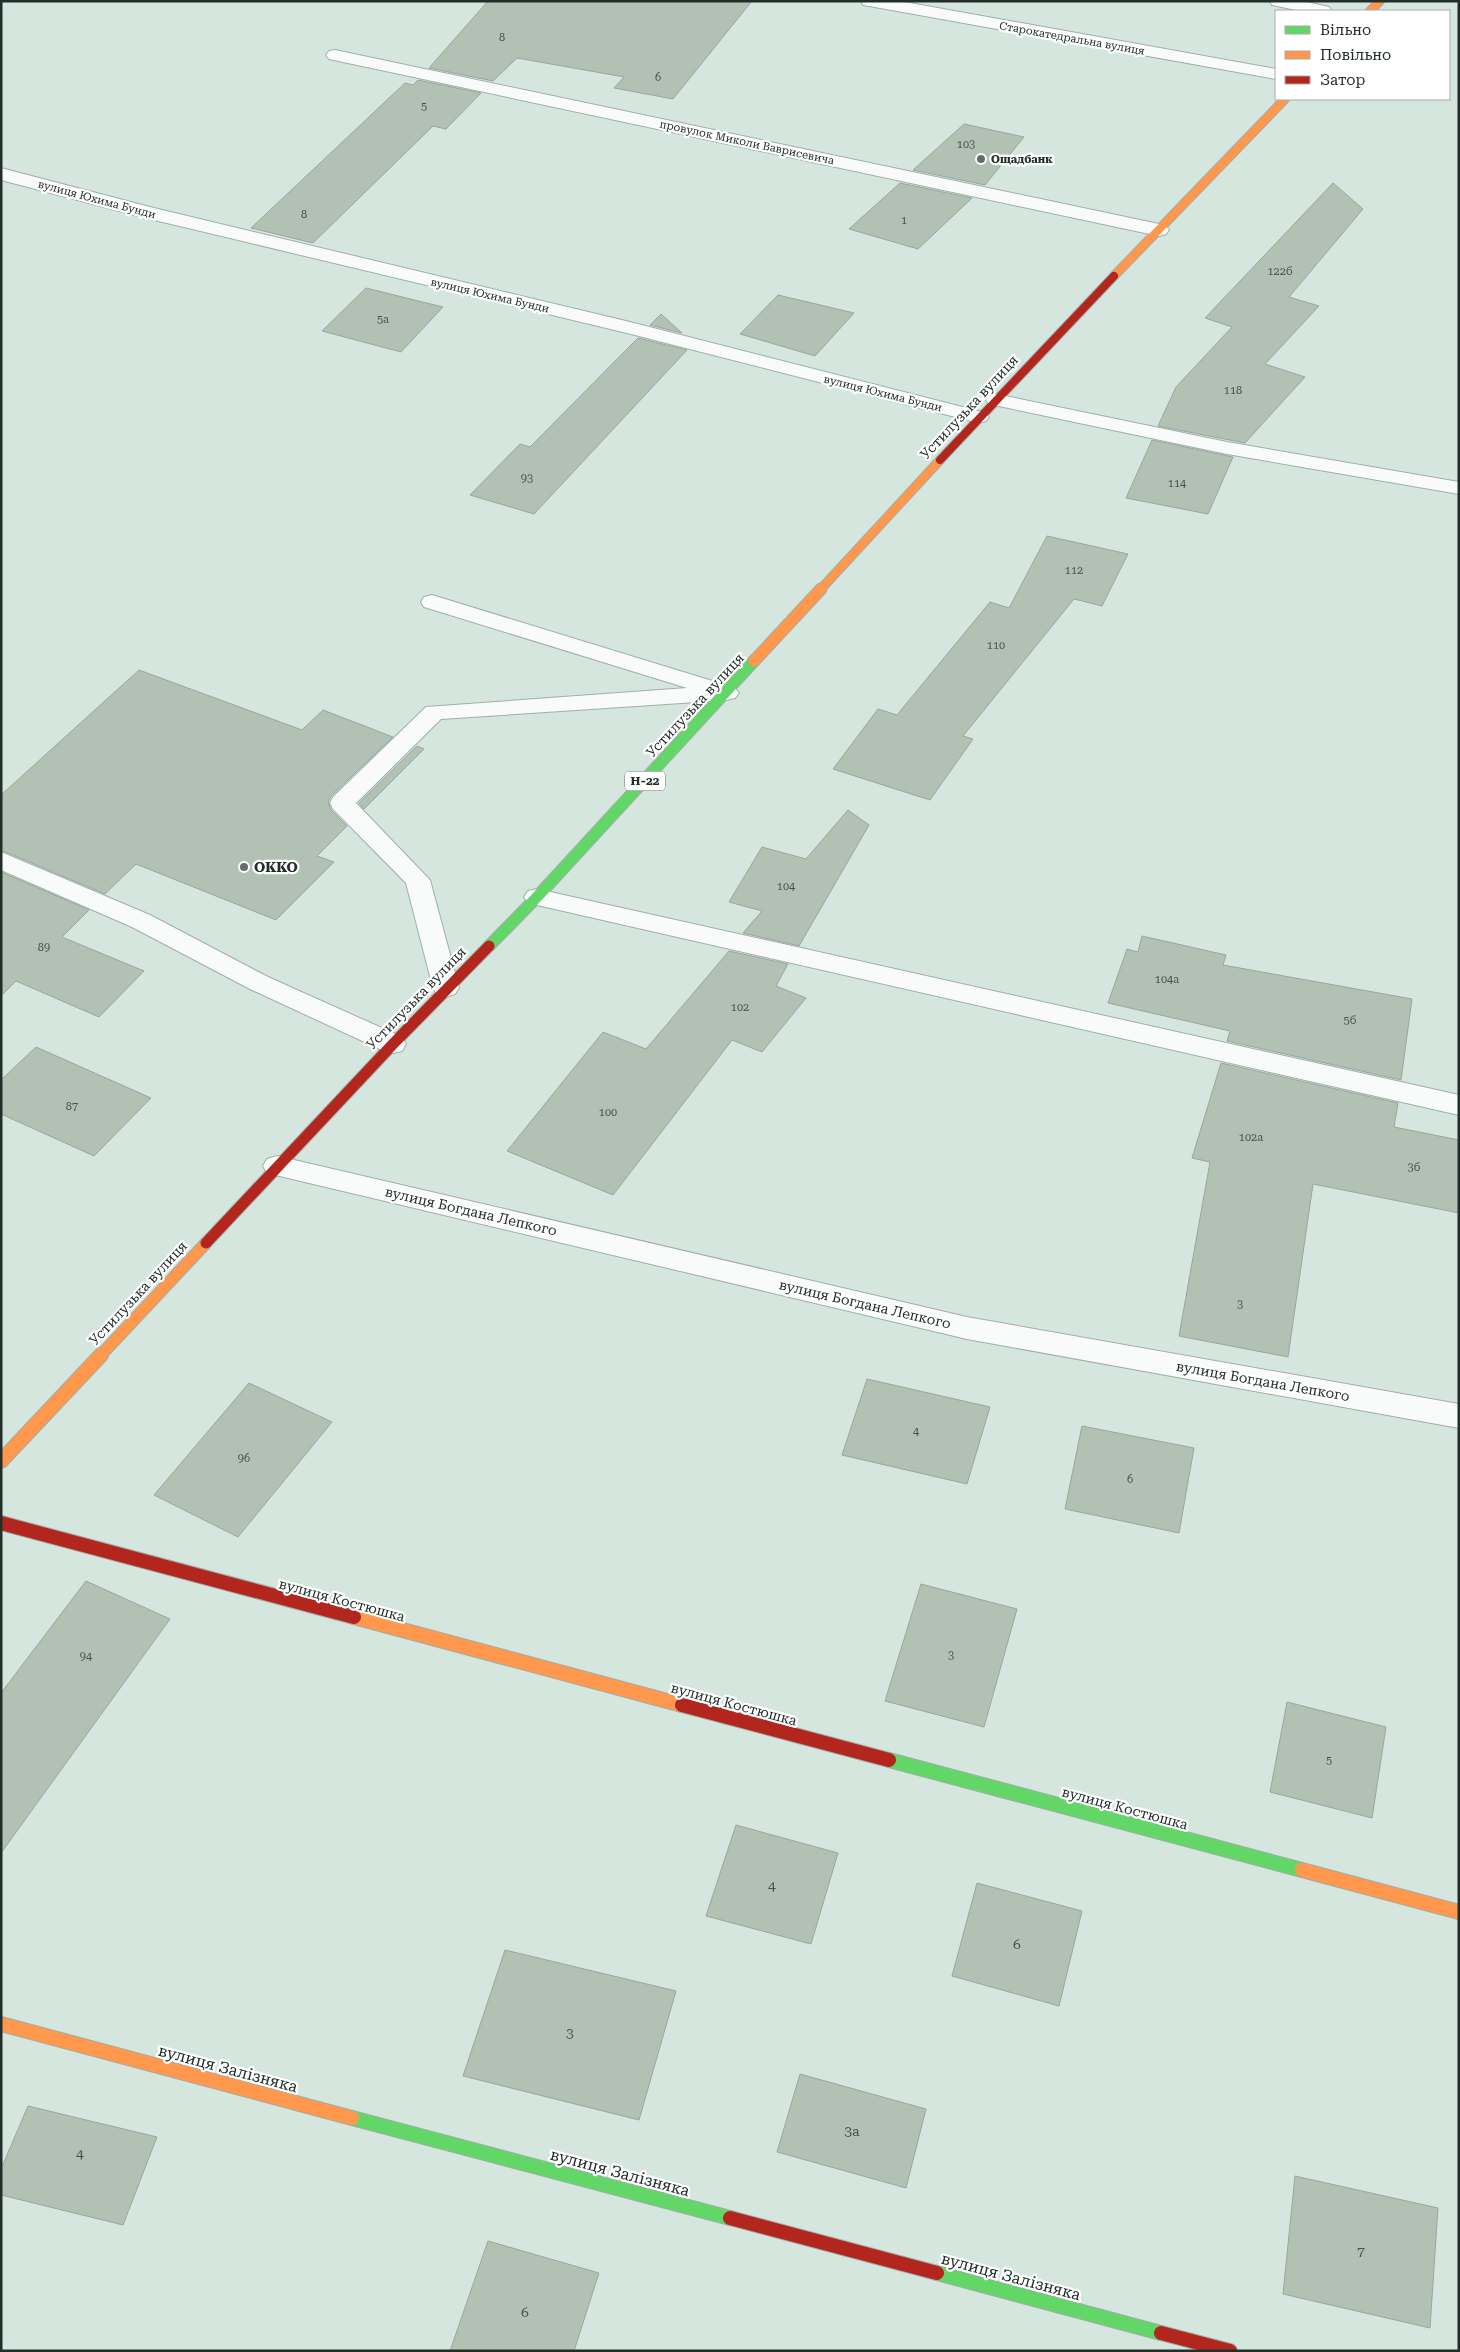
<svg xmlns="http://www.w3.org/2000/svg" width="1460" height="2352" viewBox="0 0 1460 2352" font-family="'Roboto Serif',serif">
<style>
.building{fill:#b1c2b4;stroke:#9aa59f}
.lines{fill:none;stroke-linecap:round;stroke-linejoin:round}
.lane-casing{stroke:#a1aea9;stroke-width:2}
.street-casing{stroke:#a1aea9;stroke-width:2}
.fast-far1-casing{stroke:#a1aea9;stroke-width:13}
.fast-casing{stroke:#a1aea9;stroke-width:16}
.slow-far2-casing{stroke:#a1aea9;stroke-width:10}
.slow-far1-casing{stroke:#a1aea9;stroke-width:13}
.slow-casing{stroke:#a1aea9;stroke-width:16}
.jam-far2-casing{stroke:#a1aea9;stroke-width:10}
.jam-far1-casing{stroke:#a1aea9;stroke-width:13}
.jam-casing{stroke:#a1aea9;stroke-width:16}
.lane{fill:#f9fbfa;fill-rule:evenodd}
.street{fill:#f9fbfa;fill-rule:evenodd}
.fast-far1{stroke:#63d668;stroke-width:11}
.fast{stroke:#63d668;stroke-width:14}
.slow-far2{stroke:#ff974d;stroke-width:8}
.slow-far1{stroke:#ff974d;stroke-width:11}
.slow{stroke:#ff974d;stroke-width:14}
.jam-far2{stroke:#b3261e;stroke-width:8}
.jam-far1{stroke:#b3261e;stroke-width:11}
.jam{stroke:#b3261e;stroke-width:14}
.poi-dot{fill:#616e69;stroke:#fff;stroke-width:2}
.labels{text-anchor:middle;stroke-width:4.5;stroke-linejoin:round;paint-order:stroke}
.number-label{font-size:11px;fill:#46534c}
.far-street-label{font-size:11px;fill:#222e29;stroke:#fff}
.far-poi-label{font-size:11px;font-weight:bold;fill:#222e29;stroke:#fff;text-anchor:start}
.shield{fill:#fff;stroke:#646d69;stroke-width:1}
.shield-label{font-size:12px;font-weight:bold;fill:#222e29}
.street-label{font-size:14px;fill:#222e29;stroke:#fff}
.poi-label{font-size:14px;font-weight:bold;fill:#222e29;stroke:#fff;text-anchor:start}
.near-number-label{font-size:14px;fill:#46534c}
.near-street-label{font-size:16px;fill:#222e29;stroke:#fff}
</style>
<rect width="100%" height="100%" fill="#d5e6df"/>
<!-- building -->
<path class="building" d="M488,1H752L673,99L614,88L624,77L517,58L493,81L429,68Z
M418,80L481,93L446,129L433,126L313,243L251,228L405,83L413,85Z
M964,124L1024,137L985,185L913,170Z
M900,183L972,198L918,249L849,229Z
M1333,183L1363,209L1289,297L1319,306L1265,364L1305,377L1245,443L1158,426L1176,387L1232,327L1205,318Z
M366,288L443,307L401,352L322,331Z
M778,295L854,313L815,356L740,334Z
M661,314L682,333L650,325Z
M638,338L687,350L534,514L470,495L520,444L530,447Z
M1152,440L1233,457L1208,514L1126,498Z
M1047,536L1128,554L1102,606L1074,599L963,736L973,739L930,800L833,769L878,709L897,715L990,602L1009,608Z
M139,670L302,730L323,710L393,737L331,796L328,802L331,810L347,826L317,856L334,862L276,920L136,864L105,894L1,850V795Z
M417,746L424,749L364,809L359,803Z
M848,810L869,825L799,946L743,933L762,911L729,902L762,847L806,859Z
M1,872L89,910L62,937L144,971L99,1017L16,981L1,996Z
M1142,936L1226,955L1223,965L1412,999L1401,1080L1227,1041L1230,1031L1108,1003L1127,949L1138,952Z
M729,951L788,964L776,986L806,998L762,1052L732,1040L613,1195L507,1151L603,1032L646,1049Z
M36,1047L151,1098L94,1156L1,1114V1080Z
M1221,1063L1398,1103L1394,1127L1459,1140V1213L1313,1184L1288,1357L1179,1336L1210,1162L1192,1158Z
M867,1379L990,1407L967,1484L842,1455Z
M249,1383L332,1422L238,1537L154,1495Z
M1082,1426L1194,1448L1179,1533L1065,1509Z
M86,1581L170,1619L1,1853V1693Z
M921,1584L1017,1609L984,1727L885,1701Z
M1287,1702L1386,1727L1372,1818L1270,1792Z
M736,1825L838,1853L811,1944L706,1916Z
M977,1883L1082,1911L1059,2006L952,1976Z
M505,1950L676,1991L639,2120L463,2076Z
M800,2074L926,2109L906,2188L777,2152Z
M28,2106L157,2137L123,2225L1,2195V2169Z
M1295,2176L1438,2208L1430,2328L1283,2294Z
M488,2241L599,2273L574,2351H450Z"/>
<g class="lines">
<!-- lane casing -->
<g class="lane-casing">
<path id="lane" d="M996,394L1227,442L1459,482V494L1227,454L989,404L986,400L989,396Z
M432,595L719,683L721,686L735,688L739,693L735,698L727,700L441,719L356,803L430,880L459,988L455,994L446,997L437,994L433,988L406,883L333,809L330,803L333,797L426,707L687,688L424,607L421,602L424,597Z
M1,852L150,915L268,977L402,1037L406,1044L402,1051L393,1053L384,1051L250,989L132,927L1,870Z
M537,889L1459,1095V1115L528,903L524,897L528,891Z"/>
</g>
<!-- street casing -->
<g class="street-casing">
<path id="street" d="M861,1H899L1276,69V79L869,6L863,5Z
M1270,1H1302L1329,7L1332,11H1301L1272,5Z
M335,50L1159,224L1166,226L1169,230L1166,234L1159,236L329,59L326,55L329,51Z
M1,168L154,208L630,322L986,413L989,417L986,421L979,423L627,333L150,219L1,180Z
M277,1156L967,1317L1459,1404V1428L967,1339L267,1173L263,1166L267,1159Z"/>
</g>
<!-- fast-far1 casing -->
<g class="fast-far1-casing">
<path id="fast-far1" d="M489,946L537,897L754,661"/>
</g>
<!-- fast casing -->
<g class="fast-casing">
<path id="fast" d="M889,1760L1302,1870
M352,2118L730,2218
M937,2273L1161,2333"/>
</g>
<!-- slow-far2 casing -->
<g class="slow-far2-casing">
<path id="slow-far2" d="M1370,11L1380,1
M1114,276L1285,99
M820,590L940,460"/>
</g>
<!-- slow-far1 casing -->
<g class="slow-far1-casing">
<path id="slow-far1" d="M754,661L821,589
M100,1356L206,1243"/>
</g>
<!-- slow casing -->
<g class="slow-casing">
<path id="slow" d="M1,1461L101,1355
M354,1617L682,1705
M1302,1870L1459,1912
M1,2024L352,2118"/>
</g>
<!-- jam-far2 casing -->
<g class="jam-far2-casing">
<path id="jam-far2" d="M940,460L1114,276"/>
</g>
<!-- jam-far1 casing -->
<g class="jam-far1-casing">
<path id="jam-far1" d="M206,1243L393,1044L489,946"/>
</g>
<!-- jam casing -->
<g class="jam-casing">
<path id="jam" d="M1,1523L354,1617
M682,1705L889,1760
M730,2218L937,2273
M1161,2333L1230,2351"/>
</g>
<!-- lane -->
<use href="#lane" class="lane"/>
<!-- street -->
<use href="#street" class="street"/>
<!-- fast-far1 -->
<use href="#fast-far1" class="fast-far1"/>
<!-- fast -->
<use href="#fast" class="fast"/>
<!-- slow-far2 -->
<use href="#slow-far2" class="slow-far2"/>
<!-- slow-far1 -->
<use href="#slow-far1" class="slow-far1"/>
<!-- slow -->
<use href="#slow" class="slow"/>
<!-- jam-far2 -->
<use href="#jam-far2" class="jam-far2"/>
<!-- jam-far1 -->
<use href="#jam-far1" class="jam-far1"/>
<!-- jam -->
<use href="#jam" class="jam"/>
</g>
<!-- markers -->
<g class="poi-dot">
<circle cx="981" cy="159" r="5"/>
<circle cx="244" cy="867" r="5"/>
</g>
<g class="labels">
<!-- number labels -->
<g class="number-label">
<text x="502" y="41">8</text>
<text x="658" y="81">6</text>
<text x="424" y="110">5</text>
<text x="966" y="148">103</text>
<text x="304" y="218">8</text>
<text x="904" y="224">1</text>
<text x="1280" y="275">122б</text>
<text x="383" y="323">5а</text>
<text x="1233" y="394">118</text>
<text x="527" y="482">93</text>
<text x="1177" y="487">114</text>
<text x="1074" y="574">112</text>
<text x="996" y="649">110</text>
<text x="786" y="890">104</text>
<text x="44" y="951">89</text>
<text x="1167" y="983">104а</text>
<text x="740" y="1011">102</text>
<text x="1350" y="1024">5б</text>
<text x="72" y="1110">87</text>
<text x="608" y="1116">100</text>
<text x="1251" y="1141">102а</text>
<text x="1414" y="1171">3б</text>
<text x="1240" y="1308">3</text>
<text x="916" y="1435">4</text>
<text x="244" y="1462">96</text>
<text x="1130" y="1483">6</text>
<text x="951" y="1659">3</text>
<text x="86" y="1660">94</text>
<text x="1329" y="1764">5</text>
</g>
<!-- far-street labels -->
<g class="far-street-label">
<text transform="translate(1072 38) rotate(10)" y="4">Старокатедральна вулиця</text>
<text transform="translate(747 142) rotate(12)" y="4">провулок Миколи Ваврисевича</text>
<text transform="translate(97 199) rotate(15)" y="4">вулиця Юхима Бунди</text>
<text transform="translate(490 295) rotate(13)" y="4">вулиця Юхима Бунди</text>
<text transform="translate(883 393) rotate(14)" y="4">вулиця Юхима Бунди</text>
</g>
<!-- far-poi labels -->
<g class="far-poi-label">
<text x="991" y="163">Ощадбанк</text>
</g>
<!-- shield labels -->
<rect class="shield" x="625" y="771.5" width="40" height="19" rx="4"/>
<g class="shield-label">
<text x="645" y="785">Н-22</text>
</g>
<!-- street labels -->
<g class="street-label">
<text transform="translate(969 407) rotate(-47)" y="5">Устилузька вулиця</text>
<text transform="translate(695 705) rotate(-47)" y="5">Устилузька вулиця</text>
<text transform="translate(416 998) rotate(-46)" y="5">Устилузька вулиця</text>
<text transform="translate(471 1211) rotate(13)" y="5">вулиця Богдана Лепкого</text>
<text transform="translate(138 1293) rotate(-47)" y="5">Устилузька вулиця</text>
<text transform="translate(865 1304) rotate(13)" y="5">вулиця Богдана Лепкого</text>
<text transform="translate(1263 1381) rotate(10)" y="5">вулиця Богдана Лепкого</text>
<text transform="translate(342 1600) rotate(15)" y="5">вулиця Костюшка</text>
<text transform="translate(734 1704) rotate(15)" y="5">вулиця Костюшка</text>
<text transform="translate(1125 1808) rotate(15)" y="5">вулиця Костюшка</text>
</g>
<!-- poi labels -->
<g class="poi-label">
<text x="254" y="872">ОККО</text>
</g>
<!-- near-number labels -->
<g class="near-number-label">
<text x="772" y="1890">4</text>
<text x="1017" y="1949">6</text>
<text x="570" y="2038">3</text>
<text x="852" y="2136">3а</text>
<text x="80" y="2158">4</text>
<text x="1361" y="2256">7</text>
<text x="525" y="2317">6</text>
</g>
<!-- near-street labels -->
<g class="near-street-label">
<text transform="translate(228 2068) rotate(15)" y="6">вулиця Залізняка</text>
<text transform="translate(620 2172) rotate(15)" y="6">вулиця Залізняка</text>
<text transform="translate(1011 2276) rotate(15)" y="6">вулиця Залізняка</text>
</g>
</g>
<!-- border -->
<rect width="1460" height="2352" fill="none" stroke="#222e29" stroke-width="5"/>
<!-- legend -->
<rect x="1275" y="10" width="175" height="90" fill="#ffffff" stroke="#a7aba9"/>
<rect x="1285" y="26" width="25" height="8" fill="#63d668" stroke="#a7aba9"/>
<text x="1320" y="35" font-size="15" fill="#222e29">Вільно</text>
<rect x="1285" y="51" width="25" height="8" fill="#ff974d" stroke="#a7aba9"/>
<text x="1320" y="60" font-size="15" fill="#222e29">Повільно</text>
<rect x="1285" y="76" width="25" height="8" fill="#b3261e" stroke="#a7aba9"/>
<text x="1320" y="85" font-size="15" fill="#222e29">Затор</text>
</svg>
